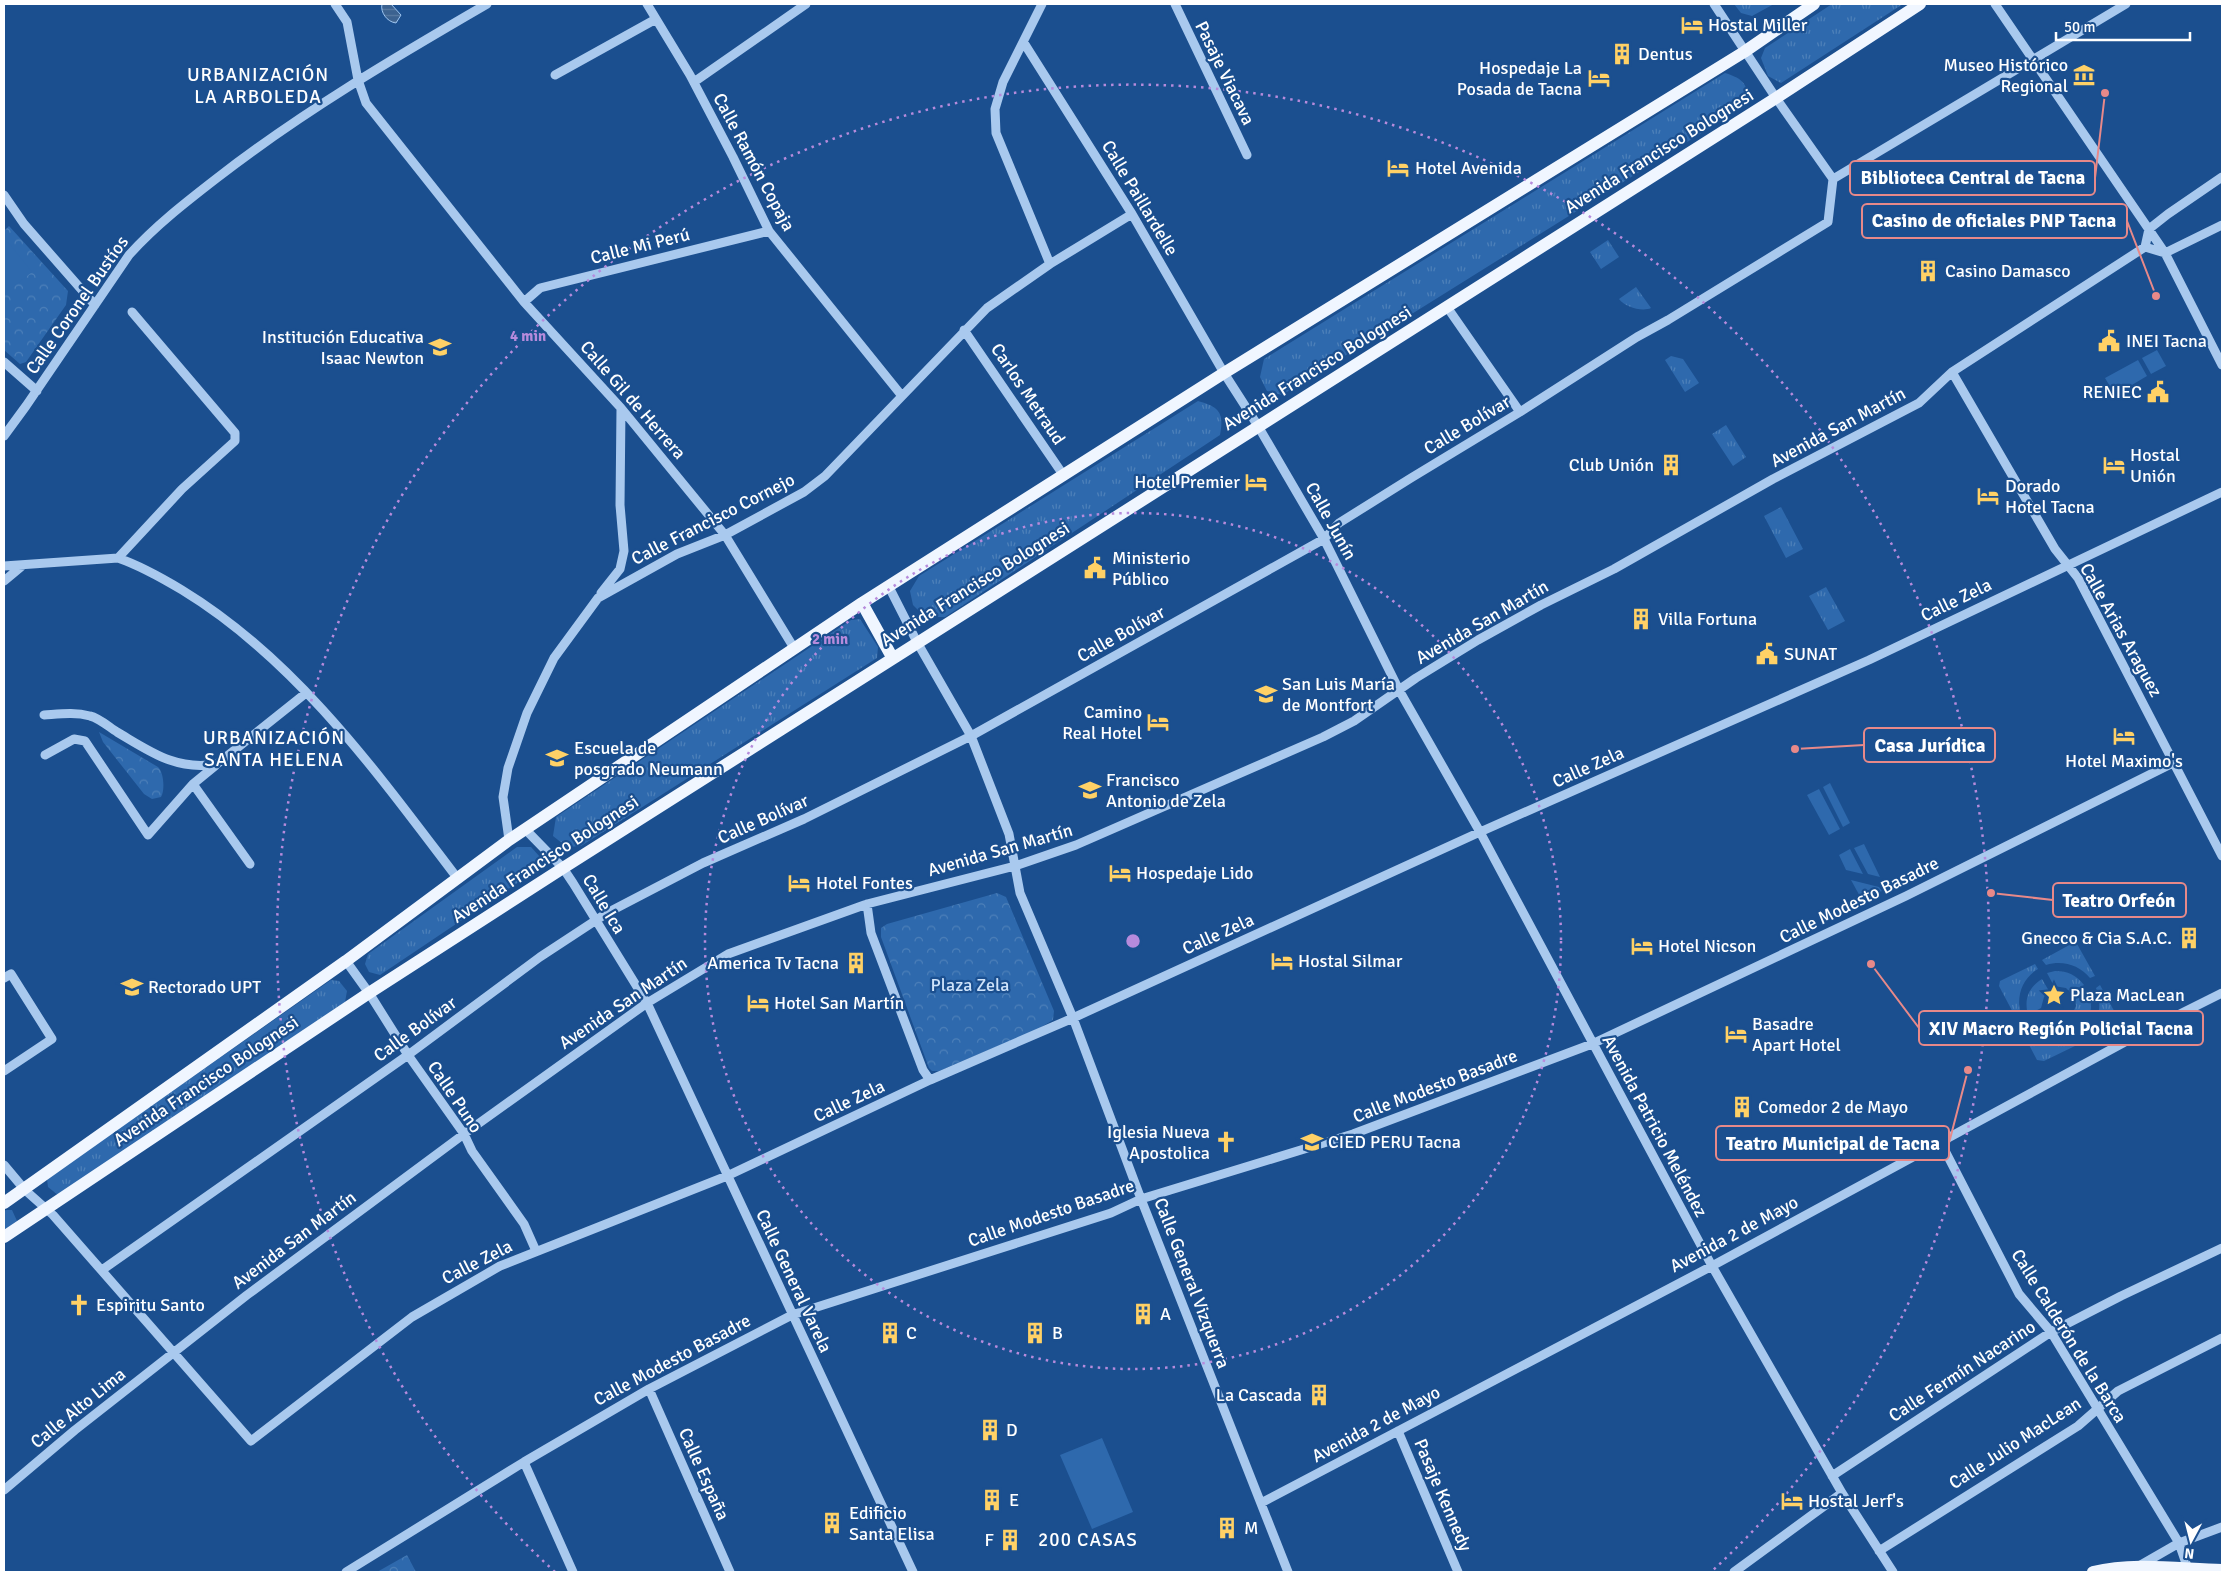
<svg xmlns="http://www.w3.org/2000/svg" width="2226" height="1576" viewBox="0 0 2226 1576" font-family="Signika,sans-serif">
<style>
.grass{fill:url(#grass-tufts)}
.park{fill:url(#park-crowns)}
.garden{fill:#2e69ad}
.water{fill:url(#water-rules);stroke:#9cc4f0}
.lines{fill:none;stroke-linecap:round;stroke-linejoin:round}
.minor{stroke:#a9c9ee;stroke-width:9}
.major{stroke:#f0f6ff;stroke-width:12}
.ring{fill:none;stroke:#b68bdc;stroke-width:2.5;stroke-dasharray:2.5 5}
.labels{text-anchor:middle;stroke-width:4.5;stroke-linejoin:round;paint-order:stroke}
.poi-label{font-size:18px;fill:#fff;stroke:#1b4f8f;text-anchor:start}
.street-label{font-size:18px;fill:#fff;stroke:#1b4f8f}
.park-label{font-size:18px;fill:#cfe3fa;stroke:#1b4f8f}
.neighbourhood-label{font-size:19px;letter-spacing:1px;fill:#fff;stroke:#1b4f8f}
.centre{fill:#b68bdc;stroke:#1b4f8f;stroke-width:2.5}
.ring-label{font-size:15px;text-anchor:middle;font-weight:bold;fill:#b68bdc;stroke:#1b4f8f;stroke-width:4.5;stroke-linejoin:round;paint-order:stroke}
.leader{fill:none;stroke:#e88989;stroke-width:2}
.callout-dot{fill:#e88989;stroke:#1b4f8f;stroke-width:2}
.callout{fill:#1b4f8f;stroke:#e88989;stroke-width:2}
.callout-label{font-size:19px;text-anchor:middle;font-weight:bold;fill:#fff}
</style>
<defs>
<pattern id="grass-tufts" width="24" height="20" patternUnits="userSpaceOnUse" patternTransform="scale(1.25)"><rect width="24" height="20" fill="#2e69ad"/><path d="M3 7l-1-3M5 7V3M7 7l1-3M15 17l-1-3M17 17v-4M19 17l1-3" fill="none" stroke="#4d80b9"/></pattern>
<pattern id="park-crowns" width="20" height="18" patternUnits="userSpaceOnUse" patternTransform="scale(1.25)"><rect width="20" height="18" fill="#2e69ad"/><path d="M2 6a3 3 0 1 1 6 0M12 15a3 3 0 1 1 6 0" fill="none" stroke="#4d80b9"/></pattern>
<pattern id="water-rules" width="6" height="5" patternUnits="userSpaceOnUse" patternTransform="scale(1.25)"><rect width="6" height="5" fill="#3c6290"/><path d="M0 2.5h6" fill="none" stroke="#597aa1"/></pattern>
</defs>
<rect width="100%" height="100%" fill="#1b4f8f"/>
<!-- grass -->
<path class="grass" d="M1734,4H1774L1752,16L1741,13Z
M1832,4H1903L1781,83L1768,76L1761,58L1765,48Z
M1725,73C1744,79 1748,84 1748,104L1282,395L1267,391L1260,377L1264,359Z
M1608,240L1619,257L1601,269L1590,252Z
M1636,287L1651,308C1642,312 1625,307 1619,299Z
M1671,356L1683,359L1699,383L1685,392L1665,360Z
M1198,401C1220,407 1224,413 1220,435L945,617H925L913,605L910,591L919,576Z
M1726,425L1746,457L1733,466L1712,434Z
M1781,507L1803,549L1786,558L1764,516Z
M1826,587L1845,621L1828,630L1809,596Z
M860,619L878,647L877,658L581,846L567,847L553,836L556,817L851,620Z
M517,847H531L540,857L538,869L380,975L369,972L365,964L368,954Z
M2073,943L2077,944L2095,976L2090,978C2079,965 2063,960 2046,965L2042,960Z
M2035,964L2038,969C2021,979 2015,999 2022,1018L2017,1020L1999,986L2000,981Z
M2055,971C2068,971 2076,975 2084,985L2071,993L2066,988L2054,986L2047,973Z
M2042,979L2049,991L2044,997L2041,1008L2028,1015C2024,999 2028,988 2042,979Z
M331,980L339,981L347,991L345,1002L58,1195L48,1187L47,1179Z
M2100,985L2119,1020L2118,1024L2085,1041L2082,1035C2099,1023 2103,1008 2096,988Z
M2088,992C2094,1008 2091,1019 2079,1030L2071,1017L2076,1006L2075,999Z
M2026,1025C2038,1041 2056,1047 2075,1041L2077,1045L2044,1061L2037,1060L2020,1028Z
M6,1210H12L17,1221L4,1230V1211Z"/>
<!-- park -->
<path class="park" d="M9,226L68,291L66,305L26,362L20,364L4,350V231Z
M99,732L158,767C164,773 165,790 161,797L152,799L144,794L103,742Z
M997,893L1006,897L1054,1011L1053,1020L1038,1029L939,1071H932L929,1068L881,937V928L887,924Z
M407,1555L416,1572H377Z"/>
<!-- garden -->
<path class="garden" d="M8,242L32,272L4,294V245Z
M2157,350L2166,366L2151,374L2142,358Z
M2138,360L2147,376L2115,395L2105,378Z
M1830,783L1850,823L1843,827L1823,787Z
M1819,789L1840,829L1829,835L1807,795Z
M1864,844L1880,877L1868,874L1854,848Z
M1850,849L1863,874L1846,870L1839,855Z
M1851,880L1879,887L1882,891L1862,900Z
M1102,1438L1133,1512L1092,1529L1060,1455Z"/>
<!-- water -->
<path class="water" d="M382,4H391L401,15L396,23C387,22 380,12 382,4Z"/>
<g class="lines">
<!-- minor -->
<path class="minor" d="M335,4L347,22L358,80L366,103L524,302L621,408L725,535L794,648
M647,4L690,75L733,157L769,231L902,396
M1042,4L1003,82L995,109L996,133L1050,264
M1175,4L1247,155
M1714,4L1776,98L1833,179
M1995,4L2165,253L2222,365
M1024,43L1132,214L1224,373L1258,426L1324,539L1399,690L1480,832L1712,1266L1842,1493L1893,1572
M555,75L656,19
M694,82L806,4
M1833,179L2126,4
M4,195L24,224L95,305
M2145,247L2149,229L2168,214L2222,177
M524,302L540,288L769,231
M1447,307L1520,412
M964,330L1064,476
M4,362L37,391
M1952,372L2055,549L2078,578L2222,856
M4,436L26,406L129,255C155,226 186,202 217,178C302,112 394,58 487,4
M118,558L182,489L235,441V433L132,312
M4,566L118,558C141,566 162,578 182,590C297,660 378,774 458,879
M4,581L22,566
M889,587L917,642L971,736L1009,834L1020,893L1073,1018L1141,1199L1288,1572
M601,593L620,569L624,551L620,505L621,408
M44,715C60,714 75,712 90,716C99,718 109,727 117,732C151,752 176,771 217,764L306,693
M45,755L74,739L85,741L148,835L193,784L215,766
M193,784L250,864
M525,829L563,868L573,883L647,1003L913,1572
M509,840L503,797L508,768L527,713L554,658L598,598L677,554L725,535L804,492L825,476L987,308L1050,264L1132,214
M867,904L871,933L923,1070L930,1080
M346,961L369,993L408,1055L464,1134L472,1151L524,1224L536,1251
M4,978L11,974L52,1039L4,1071
M1940,1141L2019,1294L2051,1332L2179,1543L2189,1572
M4,1165L25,1190L53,1215L251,1441L412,1317L500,1266L727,1176L930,1080L1073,1018L1480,832L1869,660L2222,492
M102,1270L408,1055L540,957L607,913L703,863L804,819L971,736L1324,539L1339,523L1411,478L1520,412L1637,337L1668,320L1828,222L1833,179
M649,1389L730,1572
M1398,1431L1458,1572
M524,1462L573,1572
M1832,1476L2051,1332L2121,1296L2222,1248
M4,1490L75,1430L247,1295L464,1134L647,1003L728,954L867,904L1015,866L1076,845L1323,737L1354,721L1416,678L1478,640L1541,605L1614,569L1773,479L1919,403L1952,372L2145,247L2165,253L2222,225
M1261,1503L1712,1266L2134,1037L2222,993
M1879,1551L2078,1426L2118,1391L2222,1338
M2139,1566L2179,1543L2222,1527
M346,1572L524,1462L649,1389L792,1315L1111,1213L1141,1199L1353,1134L1592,1044L1906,896L2173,763
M1734,1572L1842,1493"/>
<!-- major -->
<path class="major" d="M862,603L892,657
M4,1203L346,961L509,840L862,603L1224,373L1744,52L1814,4
M4,1237L369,993L563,868L1776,98L1920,4
M2093,1572C2135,1562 2180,1569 2222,1570"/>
</g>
<!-- distance rings -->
<g class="ring">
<circle cx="1133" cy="941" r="428"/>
<path d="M555 1572A856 856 0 1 1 1711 1572"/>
</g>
<!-- icons -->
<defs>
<g id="hotel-bare" transform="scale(1.725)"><path d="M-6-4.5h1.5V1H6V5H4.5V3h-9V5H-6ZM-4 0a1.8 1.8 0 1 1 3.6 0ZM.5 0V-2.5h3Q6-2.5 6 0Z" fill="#ffd166" stroke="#1b4f8f" stroke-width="2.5" paint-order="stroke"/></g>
<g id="building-bare" transform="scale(1.725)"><path d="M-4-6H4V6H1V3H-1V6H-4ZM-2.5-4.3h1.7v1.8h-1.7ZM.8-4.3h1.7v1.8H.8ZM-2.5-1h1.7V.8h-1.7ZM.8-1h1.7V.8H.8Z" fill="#ffd166" stroke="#1b4f8f" stroke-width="2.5" paint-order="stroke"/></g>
<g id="museum-bare" transform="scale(1.725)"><path d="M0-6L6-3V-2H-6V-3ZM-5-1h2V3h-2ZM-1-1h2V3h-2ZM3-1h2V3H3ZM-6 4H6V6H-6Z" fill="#ffd166" stroke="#1b4f8f" stroke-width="2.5" paint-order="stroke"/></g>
<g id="civic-bare" transform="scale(1.725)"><path d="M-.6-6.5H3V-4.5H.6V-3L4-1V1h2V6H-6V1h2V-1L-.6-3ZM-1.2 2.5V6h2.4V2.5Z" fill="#ffd166" stroke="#1b4f8f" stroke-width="2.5" paint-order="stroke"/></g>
<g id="school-bare" transform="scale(1.725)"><path d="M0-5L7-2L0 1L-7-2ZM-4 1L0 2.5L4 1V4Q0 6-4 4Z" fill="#ffd166" stroke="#1b4f8f" stroke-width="2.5" paint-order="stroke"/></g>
<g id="university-bare" transform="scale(1.725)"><path d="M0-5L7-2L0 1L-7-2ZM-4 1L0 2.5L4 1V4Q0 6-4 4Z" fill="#ffd166" stroke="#1b4f8f" stroke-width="2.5" paint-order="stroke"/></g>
<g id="sight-bare" transform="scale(1.725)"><path d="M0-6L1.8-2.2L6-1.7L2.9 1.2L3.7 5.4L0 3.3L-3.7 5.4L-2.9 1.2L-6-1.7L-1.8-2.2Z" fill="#ffd166" stroke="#1b4f8f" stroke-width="2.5" paint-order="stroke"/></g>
<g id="church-bare" transform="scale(1.725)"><path d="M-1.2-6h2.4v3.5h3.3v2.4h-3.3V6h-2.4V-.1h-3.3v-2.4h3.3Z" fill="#ffd166" stroke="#1b4f8f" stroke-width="2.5" paint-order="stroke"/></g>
</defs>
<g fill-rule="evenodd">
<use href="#hotel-bare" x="1692" y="25"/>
<use href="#building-bare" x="1622" y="54"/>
<use href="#museum-bare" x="2084" y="75"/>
<use href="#hotel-bare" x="1599" y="78"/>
<use href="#hotel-bare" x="1398" y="168"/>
<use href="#building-bare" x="1928" y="271"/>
<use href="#civic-bare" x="2109" y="341"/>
<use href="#school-bare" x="440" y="347"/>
<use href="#civic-bare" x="2158" y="392"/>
<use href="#building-bare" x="1671" y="465"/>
<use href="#hotel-bare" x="2114" y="465"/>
<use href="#hotel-bare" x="1256" y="482"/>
<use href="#hotel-bare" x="1988" y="496"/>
<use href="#civic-bare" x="1095" y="568"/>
<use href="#building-bare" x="1641" y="619"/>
<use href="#civic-bare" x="1767" y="654"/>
<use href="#school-bare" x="1266" y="694"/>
<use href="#hotel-bare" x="1158" y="722"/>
<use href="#hotel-bare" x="2124" y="736"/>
<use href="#university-bare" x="557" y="758"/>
<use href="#school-bare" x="1090" y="790"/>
<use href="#hotel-bare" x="1120" y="873"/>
<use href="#hotel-bare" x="799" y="883"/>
<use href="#building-bare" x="2189" y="938"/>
<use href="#hotel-bare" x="1642" y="946"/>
<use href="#hotel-bare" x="1282" y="961"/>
<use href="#building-bare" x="856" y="963"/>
<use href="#university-bare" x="132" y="987"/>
<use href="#sight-bare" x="2054" y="995"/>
<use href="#hotel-bare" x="758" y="1003"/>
<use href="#hotel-bare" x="1736" y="1034"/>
<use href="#building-bare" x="1742" y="1107"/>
<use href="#church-bare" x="1226" y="1142"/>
<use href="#university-bare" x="1312" y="1142"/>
<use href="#church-bare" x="79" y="1305"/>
<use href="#building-bare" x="1143" y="1314"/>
<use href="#building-bare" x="890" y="1333"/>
<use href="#building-bare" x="1035" y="1333"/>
<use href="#building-bare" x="1319" y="1395"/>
<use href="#building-bare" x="990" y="1430"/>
<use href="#building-bare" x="992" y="1500"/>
<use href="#hotel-bare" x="1792" y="1501"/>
<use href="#building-bare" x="832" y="1523"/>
<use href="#building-bare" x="1227" y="1528"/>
<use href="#building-bare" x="1010" y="1540"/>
</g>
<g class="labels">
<!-- poi labels -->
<g class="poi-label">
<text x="1708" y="31">Hostal Miller</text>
<text x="1638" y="60">Dentus</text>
<text x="2068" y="71" text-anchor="end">Museo Histórico<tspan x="2068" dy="21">Regional</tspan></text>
<text x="1582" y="74" text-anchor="end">Hospedaje La<tspan x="1582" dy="21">Posada de Tacna</tspan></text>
<text x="1415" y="174">Hotel Avenida</text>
<text x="1945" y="277">Casino Damasco</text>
<text x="424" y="343" text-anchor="end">Institución Educativa<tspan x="424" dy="21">Isaac Newton</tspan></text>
<text x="2126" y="347">INEI Tacna</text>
<text x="2142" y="398" text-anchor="end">RENIEC</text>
<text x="2130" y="461">Hostal<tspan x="2130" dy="21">Unión</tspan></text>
<text x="1654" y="471" text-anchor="end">Club Unión</text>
<text x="1240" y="488" text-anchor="end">Hotel Premier</text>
<text x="2005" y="492">Dorado<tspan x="2005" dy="21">Hotel Tacna</tspan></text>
<text x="1112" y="564">Ministerio<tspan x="1112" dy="21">Público</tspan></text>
<text x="1658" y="625">Villa Fortuna</text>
<text x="1784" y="660">SUNAT</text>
<text x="1282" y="690">San Luis María<tspan x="1282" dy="21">de Montfort</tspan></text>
<text x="1142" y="718" text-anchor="end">Camino<tspan x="1142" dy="21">Real Hotel</tspan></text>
<text x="574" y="754">Escuela de<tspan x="574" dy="21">posgrado Neumann</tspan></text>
<text x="2124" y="767" text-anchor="middle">Hotel Maximo's</text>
<text x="1106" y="786">Francisco<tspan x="1106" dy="21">Antonio de Zela</tspan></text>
<text x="1136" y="879">Hospedaje Lido</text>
<text x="816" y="889">Hotel Fontes</text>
<text x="2172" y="944" text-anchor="end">Gnecco &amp; Cia S.A.C.</text>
<text x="1658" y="952">Hotel Nicson</text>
<text x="1298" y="967">Hostal Silmar</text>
<text x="839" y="969" text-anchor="end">America Tv Tacna</text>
<text x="148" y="993">Rectorado UPT</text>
<text x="2070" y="1001">Plaza MacLean</text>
<text x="774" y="1009">Hotel San Martín</text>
<text x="1752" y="1030">Basadre<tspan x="1752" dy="21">Apart Hotel</tspan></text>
<text x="1758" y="1113">Comedor 2 de Mayo</text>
<text x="1210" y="1138" text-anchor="end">Iglesia Nueva<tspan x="1210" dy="21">Apostolica</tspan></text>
<text x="1328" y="1148">CIED PERU Tacna</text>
<text x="96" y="1311">Espiritu Santo</text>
<text x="1160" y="1320">A</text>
<text x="906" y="1339">C</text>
<text x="1052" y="1339">B</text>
<text x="1302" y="1401" text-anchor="end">La Cascada</text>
<text x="1006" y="1436">D</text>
<text x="1009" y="1506">E</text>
<text x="1808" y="1507">Hostal Jerf's</text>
<text x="849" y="1519">Edificio<tspan x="849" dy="21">Santa Elisa</tspan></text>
<text x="1244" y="1534">M</text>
<text x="994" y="1546" text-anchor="end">F</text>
</g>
<!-- street labels -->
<g class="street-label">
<text transform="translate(1225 73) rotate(64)" y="6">Pasaje Viacava</text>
<text transform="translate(1659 151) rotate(-32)" y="6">Avenida Francisco Bolognesi</text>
<text transform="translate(754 162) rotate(62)" y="6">Calle Ramón Copaja</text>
<text transform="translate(1140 198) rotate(59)" y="6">Calle Paillardelle</text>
<text transform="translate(640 246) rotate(-14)" y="6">Calle Mi Perú</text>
<text transform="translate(77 305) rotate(-55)" y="6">Calle Coronel Bustíos</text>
<text transform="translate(1317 368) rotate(-32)" y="6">Avenida Francisco Bolognesi</text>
<text transform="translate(1028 394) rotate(56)" y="6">Carlos Metraud</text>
<text transform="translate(633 400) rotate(49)" y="6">Calle Gil de Herrera</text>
<text transform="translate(1467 425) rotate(-31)" y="6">Calle Bolívar</text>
<text transform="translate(1838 427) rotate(-28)" y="6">Avenida San Martín</text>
<text transform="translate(713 519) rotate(-27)" y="6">Calle Francisco Cornejo</text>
<text transform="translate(1331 521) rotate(61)" y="6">Calle Junín</text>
<text transform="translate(975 584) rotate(-32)" y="6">Avenida Francisco Bolognesi</text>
<text transform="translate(1956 600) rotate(-26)" y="6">Calle Zela</text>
<text transform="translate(1482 622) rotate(-30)" y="6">Avenida San Martín</text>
<text transform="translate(2121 630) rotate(61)" y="6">Calle Arias Araguez</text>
<text transform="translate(1121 634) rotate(-29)" y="6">Calle Bolívar</text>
<text transform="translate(1588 767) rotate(-24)" y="6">Calle Zela</text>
<text transform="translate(763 819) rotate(-24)" y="6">Calle Bolívar</text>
<text transform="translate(1000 850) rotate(-16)" y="6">Avenida San Martín</text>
<text transform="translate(545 859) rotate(-33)" y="6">Avenida Francisco Bolognesi</text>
<text transform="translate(1859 900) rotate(-26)" y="6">Calle Modesto Basadre</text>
<text transform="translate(604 904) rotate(59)" y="6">Calle Ica</text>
<text transform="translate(1218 934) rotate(-24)" y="6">Calle Zela</text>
<text transform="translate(623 1003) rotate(-34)" y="6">Avenida San Martín</text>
<text transform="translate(415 1029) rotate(-36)" y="6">Calle Bolívar</text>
<text transform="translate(206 1081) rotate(-34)" y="6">Avenida Francisco Bolognesi</text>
<text transform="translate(1435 1086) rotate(-21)" y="6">Calle Modesto Basadre</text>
<text transform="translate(455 1097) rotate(56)" y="6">Calle Puno</text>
<text transform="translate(849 1101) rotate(-25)" y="6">Calle Zela</text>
<text transform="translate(1655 1126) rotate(62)" y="6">Avenida Patricio Meléndez</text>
<text transform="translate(1051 1213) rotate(-19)" y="6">Calle Modesto Basadre</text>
<text transform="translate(1734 1234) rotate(-28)" y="6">Avenida 2 de Mayo</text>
<text transform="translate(294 1240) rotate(-37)" y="6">Avenida San Martín</text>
<text transform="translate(477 1262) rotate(-27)" y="6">Calle Zela</text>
<text transform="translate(794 1281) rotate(65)" y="6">Calle General Varela</text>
<text transform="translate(1192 1283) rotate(69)" y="6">Calle General Vizquerra</text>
<text transform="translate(2069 1336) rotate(58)" y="6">Calle Calderón de la Barca</text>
<text transform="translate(672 1360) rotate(-28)" y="6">Calle Modesto Basadre</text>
<text transform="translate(1962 1371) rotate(-33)" y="6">Calle Fermín Nacarino</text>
<text transform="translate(78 1408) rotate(-39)" y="6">Calle Alto Lima</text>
<text transform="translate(1376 1424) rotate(-28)" y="6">Avenida 2 de Mayo</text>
<text transform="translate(2015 1443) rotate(-33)" y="6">Calle Julio MacLean</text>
<text transform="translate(704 1474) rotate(66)" y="6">Calle España</text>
<text transform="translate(1443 1495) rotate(67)" y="6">Pasaje Kennedy</text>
</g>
<!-- park labels -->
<g class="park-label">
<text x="970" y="991">Plaza Zela</text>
</g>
<!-- neighbourhood labels -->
<g class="neighbourhood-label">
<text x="258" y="81">URBANIZACIÓN<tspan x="258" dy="22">LA ARBOLEDA</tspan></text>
<text x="274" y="744">URBANIZACIÓN<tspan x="274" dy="22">SANTA HELENA</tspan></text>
<text x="1088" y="1546">200 CASAS</text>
</g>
</g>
<circle cx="1133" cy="941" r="8" class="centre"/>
<g class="ring-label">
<text x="528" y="341">4 min</text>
<text x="830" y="644">2 min</text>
</g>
<!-- callouts -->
<path class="leader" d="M2105 93L2095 178M2156 296L2127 221M1795 749L1864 745M1991 893L2053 900M1871 964L1919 1028M1968 1070L1949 1143"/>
<g class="callout-dot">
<circle cx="2105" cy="93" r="5"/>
<circle cx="2156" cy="296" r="5"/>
<circle cx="1795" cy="749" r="5"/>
<circle cx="1991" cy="893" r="5"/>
<circle cx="1871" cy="964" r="5"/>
<circle cx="1968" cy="1070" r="5"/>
</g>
<g class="callout">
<rect x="1850" y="161" width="245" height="34" rx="5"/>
<rect x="1862" y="204" width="265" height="34" rx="5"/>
<rect x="1864" y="728" width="131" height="34" rx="5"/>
<rect x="2053" y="883" width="133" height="34" rx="5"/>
<rect x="1919" y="1011" width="284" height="34" rx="5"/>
<rect x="1716" y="1126" width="233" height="34" rx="5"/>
</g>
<g class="callout-label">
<text x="1973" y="184">Biblioteca Central de Tacna</text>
<text x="1994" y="227">Casino de oficiales PNP Tacna</text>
<text x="1930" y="752">Casa Jurídica</text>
<text x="2119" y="907">Teatro Orfeón</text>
<text x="2061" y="1035">XIV Macro Región Policial Tacna</text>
<text x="1833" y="1150">Teatro Municipal de Tacna</text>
</g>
<!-- border -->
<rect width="2226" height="1576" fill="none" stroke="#ffffff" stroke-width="10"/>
<!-- north arrow -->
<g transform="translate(2191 1541) rotate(187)" stroke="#1b4f8f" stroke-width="4" paint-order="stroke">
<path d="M0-4L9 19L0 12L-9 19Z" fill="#ffffff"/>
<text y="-8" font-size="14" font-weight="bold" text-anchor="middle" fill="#ffffff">N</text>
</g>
<!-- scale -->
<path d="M2056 32v8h134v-8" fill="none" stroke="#ffffff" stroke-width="2.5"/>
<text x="2064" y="32" font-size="15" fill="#ffffff" stroke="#1b4f8f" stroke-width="4" paint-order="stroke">50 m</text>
</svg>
